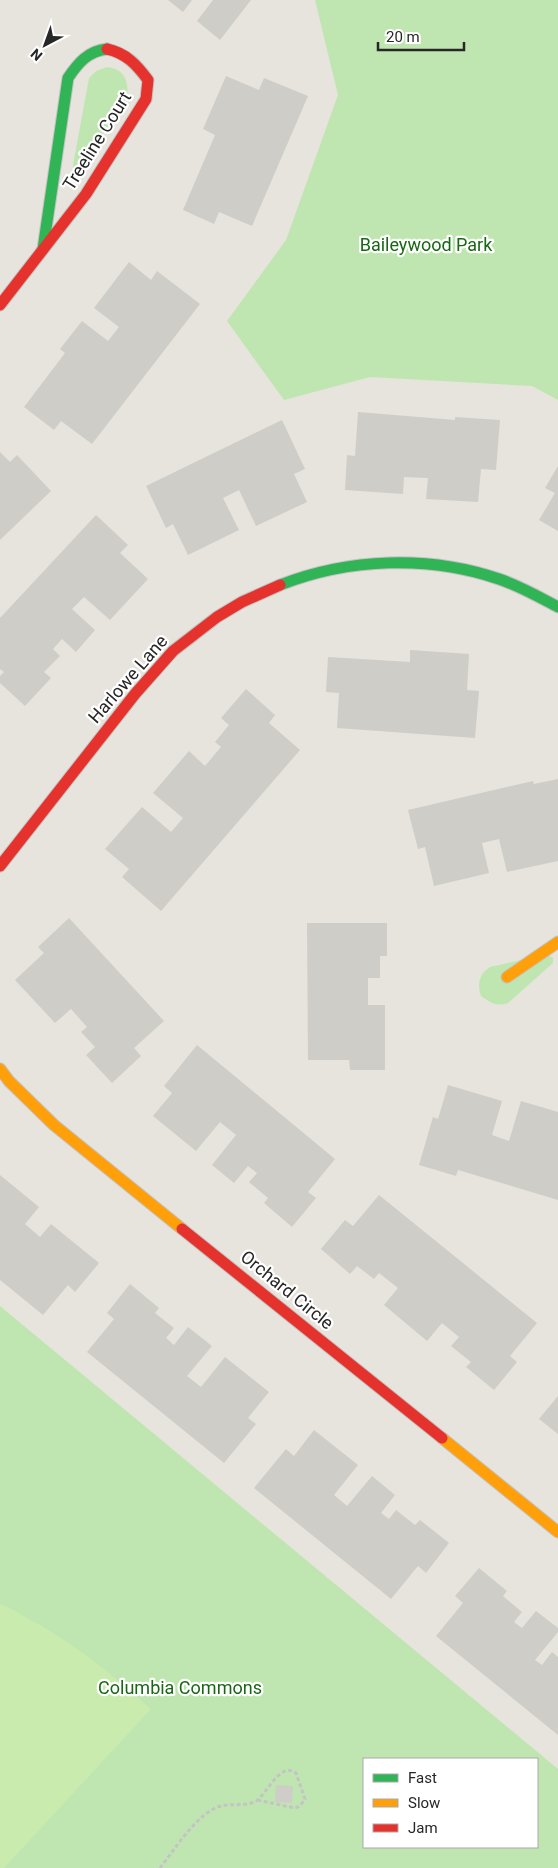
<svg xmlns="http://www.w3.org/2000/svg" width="558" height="1868" viewBox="0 0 558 1868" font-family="Roboto,sans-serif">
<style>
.green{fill:#bfe6b1;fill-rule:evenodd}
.pitch{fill:#caebae}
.building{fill:#cfcdc7}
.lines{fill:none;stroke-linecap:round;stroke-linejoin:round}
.fast-casing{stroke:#c3c2c2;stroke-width:13}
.slow-casing{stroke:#c3c2c2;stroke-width:13}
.jam-casing{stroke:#c3c2c2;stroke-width:13}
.path{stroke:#c4c4c3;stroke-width:3;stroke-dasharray:4 2.5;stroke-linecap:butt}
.fast{stroke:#30b455;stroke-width:11}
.slow{stroke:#ff9f0a;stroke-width:11}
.jam{stroke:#e5322d;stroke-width:11}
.labels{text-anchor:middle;stroke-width:4.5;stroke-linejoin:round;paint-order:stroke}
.street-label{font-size:18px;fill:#272727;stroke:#fff}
.park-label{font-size:18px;fill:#186813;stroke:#fff}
</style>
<rect width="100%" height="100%" fill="#e6e4dc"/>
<!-- green -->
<path class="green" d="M315,0H558V400L532,386L370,377L284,400L227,321L286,240L338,95Z
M107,67C124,69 129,80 127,96L84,165L78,172L76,173L73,170V165L89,78L96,71Z
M547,954L553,958V963L508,1003C497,1007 491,1003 481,996C477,984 479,974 490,967Z
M0,1306L558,1769V1868H0ZM364,1759H537V1847H364Z"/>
<!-- pitch -->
<path class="pitch" d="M0,1604C13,1609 25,1617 38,1624C79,1647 115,1677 151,1709L4,1868H0Z"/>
<!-- building -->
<path class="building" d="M168,0H192L183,12Z
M213,0H251L220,40L197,21Z
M226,76L259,90L264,78L308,96L252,226L219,212L214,224L183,210L215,135L203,129Z
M129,262L151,280L157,271L200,304L92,444L61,421L54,430L24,407L65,353L60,349L82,321L108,341L119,327L94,308Z
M358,412L455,420V417L500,420L496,470L481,469L478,502L426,499L428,478L404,477L403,494L345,490L347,455L355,456Z
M282,420L305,469L294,474L307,502L256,526L239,490L223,498L239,530L188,555L173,524L166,528L146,486Z
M0,452L10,462L17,455L51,491L0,540Z
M558,466V531L539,520L555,493L545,488Z
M96,515L128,545L120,553L148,579L110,620L84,597L72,609L95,630L76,652L62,639L53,649L60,656L44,672L51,678L25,706L0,683V676L4,672L0,669V618Z
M410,650L469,654L467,690L479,691L475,738L337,728L339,693L326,692L328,657L410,662Z
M246,689L275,715L269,723L300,750L161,911L122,877L129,869L105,849L142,807L171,832L183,818L153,793L189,751L205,766L221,747L215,742L229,725L221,718Z
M558,779V861L507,872L499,839L482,843L489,873L434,886L425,847L418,849L408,810L533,781L534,784Z
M69,918L164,1021L134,1048L141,1056L112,1083L86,1055L95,1047L81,1032L87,1027L71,1009L55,1023L15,980L44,953L38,947Z
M307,923H387V956H380V978H368V1005H385V1070H350L349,1060H308Z
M197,1045L335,1159L308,1192L316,1198L292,1227L264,1203L268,1198L249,1182L257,1173L248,1166L234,1183L212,1165L236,1135L220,1122L196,1151L153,1116L172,1093L164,1086Z
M448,1085L502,1101L492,1135L509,1141L521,1101L558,1112V1200L458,1170L456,1176L419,1165L433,1117L438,1119Z
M0,1175L39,1207L25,1224L40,1237L51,1224L99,1263L75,1292L68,1285L43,1315L0,1280Z
M379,1195L537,1323L510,1356L517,1362L494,1390L466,1367L471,1362L451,1346L459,1337L442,1323L427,1341L384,1305L398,1288L379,1273L374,1279L357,1266L350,1274L321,1249L345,1220L353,1226Z
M130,1284L159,1308L155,1313L174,1328L166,1338L174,1345L188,1327L212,1346L187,1376L201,1387L225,1357L269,1392L248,1418L256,1424L224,1463L87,1352L114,1319L107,1313Z
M558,1396V1434L539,1419Z
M314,1430L358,1465L334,1495L347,1506L372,1476L395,1495L381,1513L389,1519L396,1510L415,1525L420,1520L449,1543L426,1573L418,1566L391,1599L254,1488L286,1449L294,1456Z
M479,1568L507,1591L503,1596L522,1612L514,1622L522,1628L536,1611L558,1628V1632L535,1660L542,1665L552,1652L558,1657V1735L436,1636L463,1603L455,1596Z
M276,1785L293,1786L292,1803L275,1802Z"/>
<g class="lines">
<!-- fast casing -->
<g class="fast-casing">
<path id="fast" d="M43,249L68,78C78,63 88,51 107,49
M280,585C349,558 429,555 499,579C520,586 539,597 558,607"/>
</g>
<!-- slow casing -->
<g class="slow-casing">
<path id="slow" d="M507,977L558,942
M0,1069L9,1081L54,1125L182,1229
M442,1438L558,1532"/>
</g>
<!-- jam casing -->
<g class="jam-casing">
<path id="jam" d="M0,305L86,194L146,99L148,80C137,65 126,53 107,49
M0,866L135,694L173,651L217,617L242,602L280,585
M182,1229L442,1438"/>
</g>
<!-- path -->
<path class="path" d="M160,1868C175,1849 198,1812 221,1806C232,1803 245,1807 256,1801C267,1794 280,1761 296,1773L305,1799L300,1806L295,1808L257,1800"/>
<!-- fast -->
<use href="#fast" class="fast"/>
<!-- slow -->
<use href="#slow" class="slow"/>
<!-- jam -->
<use href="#jam" class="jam"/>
</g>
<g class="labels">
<!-- street labels -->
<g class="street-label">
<text transform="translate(97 141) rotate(-58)" y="6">Treeline Court</text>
<text transform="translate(128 679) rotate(-49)" y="6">Harlowe Lane</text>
<text transform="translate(287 1290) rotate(39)" y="6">Orchard Circle</text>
</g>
<!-- park labels -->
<g class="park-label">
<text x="426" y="251">Baileywood Park</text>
<text x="180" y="1694">Columbia Commons</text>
</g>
</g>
<!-- legend -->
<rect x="363" y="1758" width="175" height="90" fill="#ffffff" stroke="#a9a9a9"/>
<rect x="373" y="1774" width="25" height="8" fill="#30b455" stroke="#a9a9a9"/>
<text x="408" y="1783" font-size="15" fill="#272727">Fast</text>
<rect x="373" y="1799" width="25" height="8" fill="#ff9f0a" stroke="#a9a9a9"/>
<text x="408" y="1808" font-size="15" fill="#272727">Slow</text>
<rect x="373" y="1824" width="25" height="8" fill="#e5322d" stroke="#a9a9a9"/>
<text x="408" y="1833" font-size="15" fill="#272727">Jam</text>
<!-- north arrow -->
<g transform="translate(45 45) rotate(221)" stroke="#ffffff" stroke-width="4" paint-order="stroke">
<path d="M0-4L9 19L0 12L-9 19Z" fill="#272727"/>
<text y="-8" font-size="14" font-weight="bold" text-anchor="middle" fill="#272727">N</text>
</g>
<!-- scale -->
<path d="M378 42v8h86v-8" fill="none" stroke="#272727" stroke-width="2.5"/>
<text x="386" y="42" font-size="15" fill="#272727" stroke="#ffffff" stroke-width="4" paint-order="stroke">20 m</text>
</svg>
